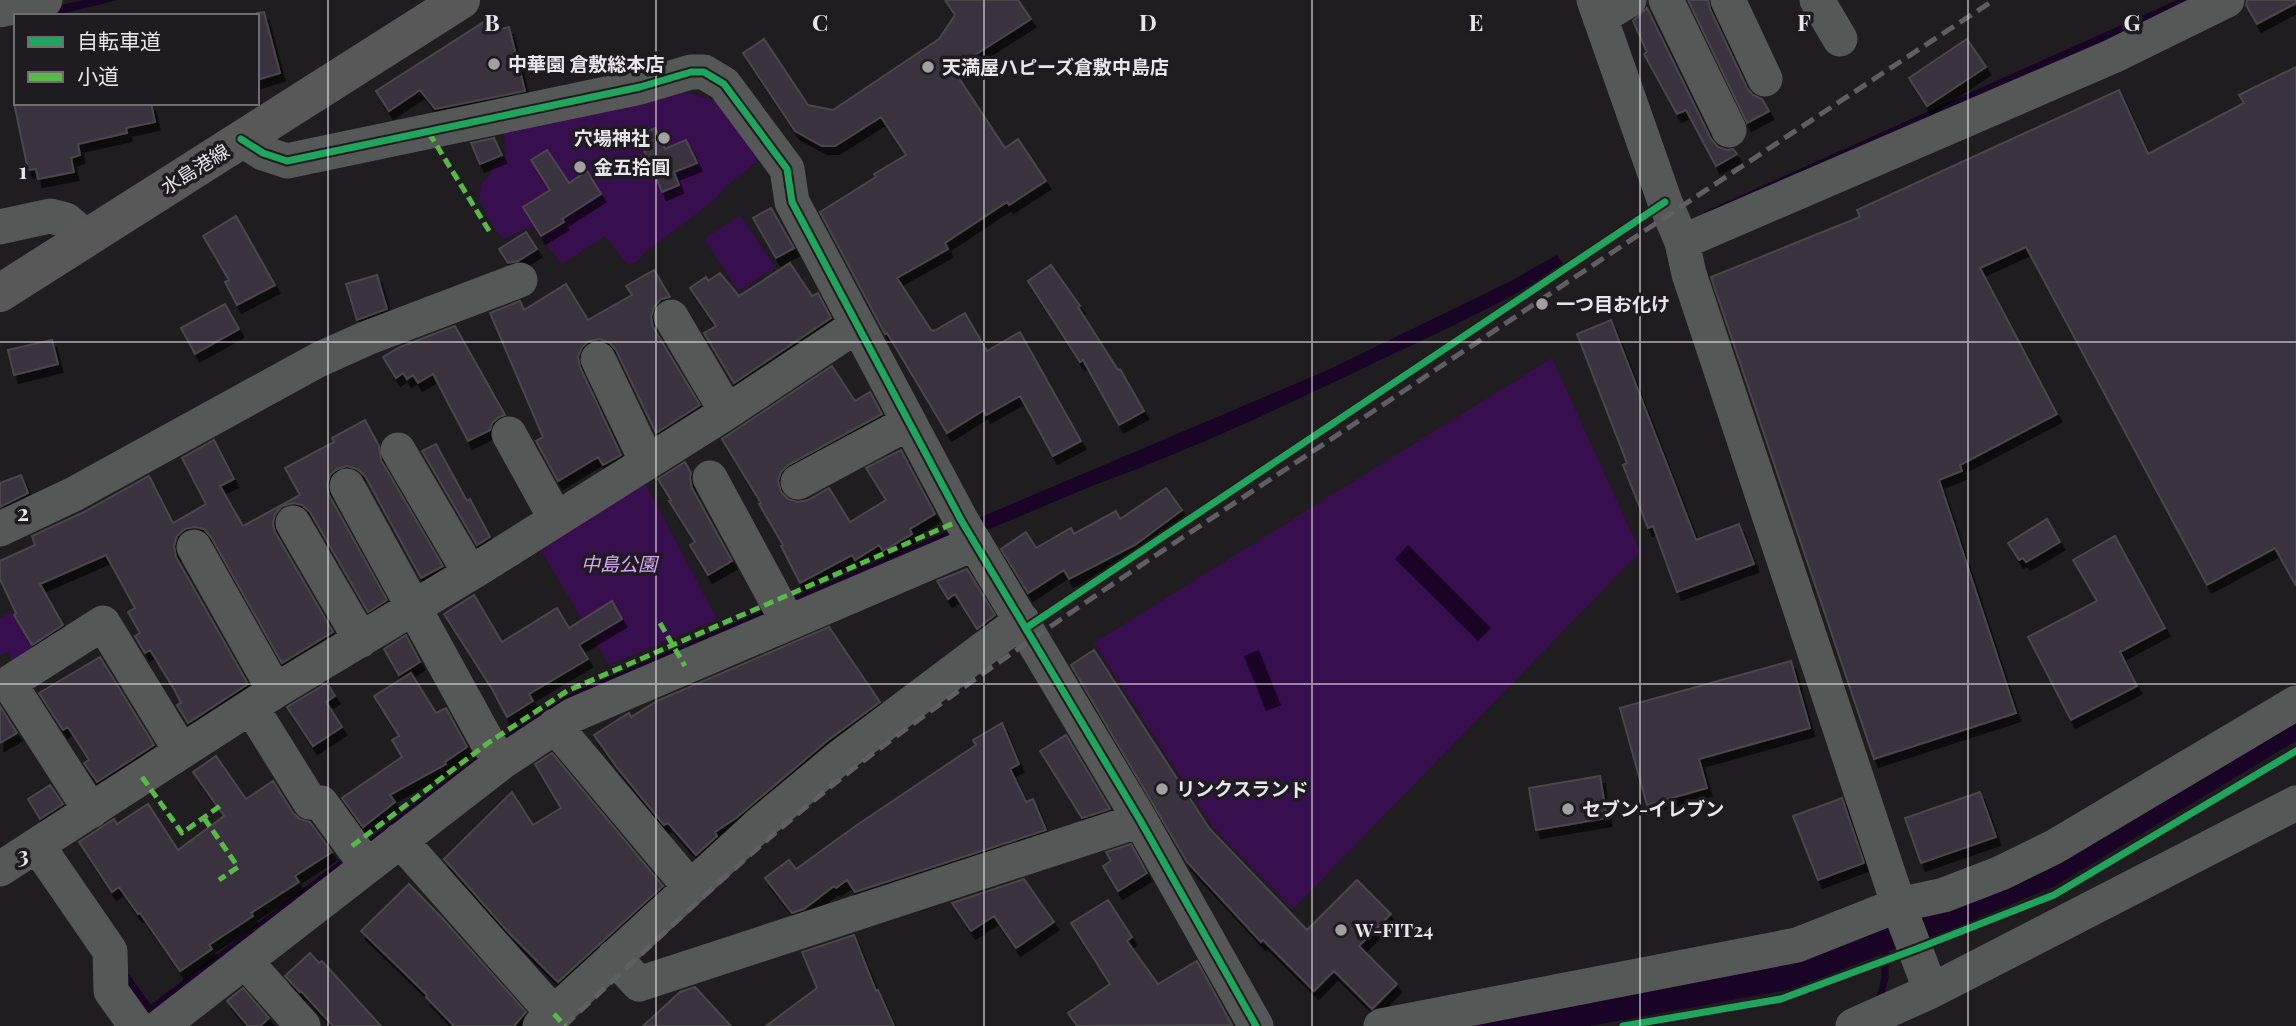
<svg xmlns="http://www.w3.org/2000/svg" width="2296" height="1026" viewBox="0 0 2296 1026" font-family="'Playfair Display','Noto Sans JP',serif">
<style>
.green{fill:#380f4e}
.water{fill:#190425}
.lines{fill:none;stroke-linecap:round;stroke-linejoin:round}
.stream{stroke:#190425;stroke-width:7}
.building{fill:#3b3241;stroke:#49474a;stroke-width:2;filter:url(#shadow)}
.minor{stroke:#565857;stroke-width:35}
.major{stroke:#585859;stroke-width:38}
.rail{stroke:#5f5e60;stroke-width:5;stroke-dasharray:14 7;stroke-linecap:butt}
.quiet{stroke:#58b947;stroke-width:5;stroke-dasharray:10 5;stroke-linecap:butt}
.cycleway-casing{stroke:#1f1c21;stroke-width:11}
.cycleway{stroke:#20a55d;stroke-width:7}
.grid{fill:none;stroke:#e8e6ea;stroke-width:2;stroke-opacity:0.55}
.poi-dot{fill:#a2a0a3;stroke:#1f1c21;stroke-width:2.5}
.labels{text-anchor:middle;stroke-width:7;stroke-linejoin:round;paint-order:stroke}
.poi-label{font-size:19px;font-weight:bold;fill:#e8e6ea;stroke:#1f1c21;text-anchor:start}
.street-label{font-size:19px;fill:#e8e6ea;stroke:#1f1c21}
.park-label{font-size:19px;font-style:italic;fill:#d9a9fb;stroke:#1f1c21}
.grid-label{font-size:23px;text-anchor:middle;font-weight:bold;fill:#e8e6ea;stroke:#1f1c21;stroke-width:7;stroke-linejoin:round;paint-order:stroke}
</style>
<defs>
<filter id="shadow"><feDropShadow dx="4.5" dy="8" stdDeviation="0" flood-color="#0009"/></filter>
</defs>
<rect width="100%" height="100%" fill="#1f1d20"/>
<!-- green -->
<path class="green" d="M680,92C693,94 705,96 717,103C729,110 754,148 757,161L723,189L716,198L699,212L644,253C640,259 635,265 627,264L605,236L562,264L533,228L524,229L504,239L494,228L479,200L481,183L489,177L494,166L506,155L504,134L511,127Z
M740,215L775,267L739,291L704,239Z
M1552,358L1640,552L1293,909L1211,825L1094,643Z
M641,476L717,619L609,665L537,544Z
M11,612L33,650L17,669L7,652L0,656V618Z"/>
<!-- water -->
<path class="water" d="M82,0H118L52,16H18Z
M2177,0H2198L1707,219L1704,212Z
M1557,255L1564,265C1504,303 1442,331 1378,361C1285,406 1191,450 1094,485L577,703L144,1026H123L498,740L572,693L875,562L1328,370L1509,282Z
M1408,545L1491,628L1478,641L1395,559Z
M1259,650L1281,705L1266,711L1244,656Z
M2296,714V741L2055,886L1920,943L1917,940L1793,989L1590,1026H1435L1783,961Z"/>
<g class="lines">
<!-- stream -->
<path class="stream" d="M123,972L151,1011
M1879,1002L1885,977V944"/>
</g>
<!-- building -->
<path class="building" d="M945,0H1018L1031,19L953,69L1005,148L1018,139L1046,181L1009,205L1007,202L945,243L948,249L897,278L931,330L934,331L965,313L987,351L1020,332L1081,441L1053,456L1020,396L986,415L984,410L947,433L887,333L885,334L820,212L876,177L874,174L906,155L881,117L835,146H822L795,131L743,53L764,39L808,105L833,110L939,39L955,15Z
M1688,0H1708L1710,9L1747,88L1753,95L1762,99L1769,111L1747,123Z
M2247,0H2296V3L2257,24L2246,5Z
M1647,8L1711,139L1718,147L1727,150L1733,149L1737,154L1716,166L1686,110L1677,114L1644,54L1647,52L1633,21Z
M264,12L280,73L257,80V13Z
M490,18L497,30L509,27L525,91L435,109L420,90L389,111L376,91Z
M1967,39L1986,67L1927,106L1909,78Z
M2296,67V586L2275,548L2207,585L2026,247L1980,268L2057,414L1960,465L1962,471L1939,480L2016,713L1874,759L1711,277L1860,217L1857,210L2119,90L2148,154L2244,103L2239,95Z
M14,103H151L155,122L126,128L127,133L78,144L80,155L71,158L74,172L38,179L36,169L28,170Z
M655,128L665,149L686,140L697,163L674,172L679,185L662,192L638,136Z
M494,138L502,155L480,164L471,143Z
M547,150L569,183L587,171L601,194L562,219L564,222L541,236L523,207L550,190L531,160Z
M771,208L794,248L776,258L753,218Z
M236,216L275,285L237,305L225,282L229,280L203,236Z
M526,232L537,249L518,261L508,263L499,249Z
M790,263L812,296L818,293L831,318L734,383L704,333L716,326L690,288L706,277L708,281L720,273L739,296Z
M1051,265L1080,306L1078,307L1118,370L1120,369L1144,411L1119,425L1083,360L1080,362L1028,281Z
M654,270L670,297L661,299L654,307L651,317L653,327L700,405L656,433L616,350L610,343L600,339L589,341L582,347L578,357L580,367L621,455L603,465L598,457L558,481L536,441L543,437L490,313L520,301L524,310L566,284L588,320L632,295L626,286Z
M377,275L387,309L357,320L346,284Z
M225,304L239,329L195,354L181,328Z
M1611,320L1696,540L1739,524L1754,564L1677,592L1653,526L1648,528L1623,465L1627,463L1577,334Z
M455,326L505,415L499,417L492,423L490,430L468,441L433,374L418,383L413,375L407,379L403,373L396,378L383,357L400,347Z
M52,340L58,364L14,375L8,350Z
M832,366L855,401L870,392L882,414L788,465L781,472L778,481L781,492L788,499L798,502L808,500L829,488L850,522L886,500L866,468L901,450L935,514L910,529L912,534L883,551L879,545L855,560L852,555L800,583L781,546L783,545L759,504L761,503L722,439Z
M365,420L379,446L381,460L443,566L421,578L365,476L357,469L347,466L337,469L330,475L327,485L329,495L387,600L368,612L310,512L302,505L294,503L282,506L275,514L273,524L275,532L333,632L282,663L211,537L204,529L194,527L185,529L177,536L174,546L176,557L248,684L188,723L177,705L181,703L175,691L152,653L150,650L145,653L135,636L140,633L128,612L135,608L106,555L40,584L63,625L32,645L14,615L16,613L0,579V561L35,545L32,536L84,512L149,476L173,523L206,504L182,458L214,440L234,479L220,486L243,526L300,495L285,468L334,442L332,438Z
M436,444L467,501L470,499L490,537L477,545L422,451Z
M685,462L691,473L690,478L692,488L732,561L708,575L690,545L695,542L669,501L671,500L658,479Z
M21,475L28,493L0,507V483Z
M1166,488L1182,510L1135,545L1069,579L1064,570L1028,593L1001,549L1026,532L1036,548L1071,528L1074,534L1116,511L1120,519Z
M2047,519L2060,542L2026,562L2023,558L2019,560L2008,543Z
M2115,536L2165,628L2120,652L2137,686L2071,720L2028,637L2097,601L2073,560Z
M967,569L995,615L977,629L955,594L948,599L937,581Z
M474,595L502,642L557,608L569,628L612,601L622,619L579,645L588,659L529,694L533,701L507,717L492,689L444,614Z
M829,627L880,702L827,741L736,818L715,832L717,836L696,855L668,823L664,825L618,769L594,735L629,713L631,717L657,701Z
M406,635L420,662L399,675L384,649Z
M1094,650L1209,828L1307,930L1357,880L1391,914L1359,946L1397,984L1372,1009L1334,971L1314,991L1263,940L1261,942L1187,862L1071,665Z
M100,657L154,745L97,782L84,763L89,760L68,727L63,730L39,693Z
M1791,661L1810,728L1699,759L1707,788L1647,805L1620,708Z
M411,673L436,713L446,708L467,747L445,762L446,764L390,795L395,802L363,827L342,798L402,757L392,740L399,736L374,696Z
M327,683L335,696L326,702L342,727L313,746L287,707Z
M0,706L17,733L0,743Z
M1002,723L1019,764L1010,769L1026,802L1033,799L1046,830L855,892L847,880L836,888L834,886L804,909L792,913L765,878L789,860L796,869L857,825L976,745L973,740Z
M1066,735L1110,809L1082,818L1040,751Z
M552,753L663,886L558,982L510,934L444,859L512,792L533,825L561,808L535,764Z
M216,756L246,799L273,781L293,813L300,819L310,822L332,852L295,876L299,882L251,913L253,916L209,945L212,949L180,971L140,913L138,914L119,887L112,892L79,842L114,819L117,824L148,804L178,850L224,816L193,772Z
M1600,776L1607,818L1536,830L1529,788Z
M50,785L63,804L40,819L28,799Z
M1980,792L1996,837L1921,863L1905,818Z
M1842,798L1864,863L1818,880L1793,816Z
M1131,844L1147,873L1118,891L1103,866L1111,861L1106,852Z
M1024,879L1054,922L1016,948L994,916L971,931L952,903Z
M409,884L443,919L526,1012L514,1026H454L426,997L427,995L361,931Z
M1108,900L1132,937L1127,941L1158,984L1197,961L1232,1025L1077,1026L1068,1013L1110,984L1071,923Z
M854,935L876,991L878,990L894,1026H766L817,988L802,952Z
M310,953L319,963L322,961L381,1026H333L301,991L300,992L285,976Z
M695,987L731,1026H643L680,992Z
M243,988L269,1018L260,1026H248L227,1001Z"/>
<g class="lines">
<!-- minor -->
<path class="minor" d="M1594,0L1665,202L1682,242L1689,274L1902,915L1931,991
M1666,0L1729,130
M1728,0L1765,79
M1817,0L1840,39
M0,10L45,0
M1600,18L1629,0
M241,139L263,153L287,161L640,87L691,72H704L724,84L787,169L792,202L961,520L1140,820L1256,1026
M0,227L50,216L66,220L87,238
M1682,242L2113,56L2227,0
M671,317L727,412
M598,359L647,462
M509,434L556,519
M398,450L470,573
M710,478L788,622
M798,482L908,423
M347,486L488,743L502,762
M293,523L361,640
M0,529L74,494L318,360L367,338L520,280
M194,547L275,691
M251,707L310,802L321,803L367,866
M555,726L690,887
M91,811L9,683L103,623L181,751
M400,840L554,1014
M0,869L37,845
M614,957L639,984L1140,820
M246,962L303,1026
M136,1026L111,991L110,951L37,845L275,691L479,568L727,412L856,326
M161,1026L502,762L573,715L975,543
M540,1026L762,822L840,757L1022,620
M1381,1026L1797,945L1898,905L1944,895L2001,873L2054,847L2296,703
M1853,1026L1931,991L2296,803"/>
<!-- major -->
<path class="major" d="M0,293L461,0"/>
<!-- rail -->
<path class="rail" d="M564,1026C661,936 757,843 862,762C1020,642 1187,535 1351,426C1565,284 1779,141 1994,0"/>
<!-- quiet -->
<path class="quiet" d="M429,133L491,234
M660,623L685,666
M142,777L182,833L220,806
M204,818L238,867L219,880
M352,846L488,743L567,691L961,520
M554,1014L565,1026"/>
<!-- cycleway casing -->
<g class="cycleway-casing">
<path id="cycleway" d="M241,139L263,153L287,161L640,87L691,72H704L724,84L787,169L792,202L961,520L1140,820L1256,1026
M1026,628L1665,202
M1623,1026L1781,999L1916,949L2054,895L2296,751"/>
</g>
<!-- cycleway -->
<use href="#cycleway" class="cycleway"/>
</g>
<!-- grid -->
<path class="grid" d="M328,0V1026M656,0V1026M984,0V1026M1312,0V1026M1640,0V1026M1968,0V1026M0,342H2296M0,684H2296"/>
<!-- markers -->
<g class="poi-dot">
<circle cx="494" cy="64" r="7"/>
<circle cx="928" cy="67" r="7"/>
<circle cx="664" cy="138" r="7"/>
<circle cx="580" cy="167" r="7"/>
<circle cx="1542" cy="304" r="7"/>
<circle cx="1162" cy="789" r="7"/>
<circle cx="1568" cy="809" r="7"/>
<circle cx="1341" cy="930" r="7"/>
</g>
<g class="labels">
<!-- poi labels -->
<g class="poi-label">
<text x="508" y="71">中華園 倉敷総本店</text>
<text x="942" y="74">天満屋ハピーズ倉敷中島店</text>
<text x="650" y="145" text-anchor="end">穴場神社</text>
<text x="594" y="174">金五拾圓</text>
<text x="1556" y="311">一つ目お化け</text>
<text x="1176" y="796">リンクスランド</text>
<text x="1582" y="816">セブン-イレブン</text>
<text x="1355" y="937">W-FIT24</text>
</g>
<!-- street labels -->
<g class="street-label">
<text transform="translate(195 169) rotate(-32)" y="7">水島港線</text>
</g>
<!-- park labels -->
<g class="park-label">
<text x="619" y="571">中島公園</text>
</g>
</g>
<g class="grid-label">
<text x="492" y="31">B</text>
<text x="820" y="31">C</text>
<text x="1148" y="31">D</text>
<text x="1476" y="31">E</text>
<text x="1804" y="31">F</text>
<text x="2132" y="31">G</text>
<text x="23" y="179">1</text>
<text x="23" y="521">2</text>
<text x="23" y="863">3</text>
</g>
<!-- legend -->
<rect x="14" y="14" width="245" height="91" fill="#1f1c21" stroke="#6f6d71" stroke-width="2"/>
<rect x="28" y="37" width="35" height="10" fill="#20a55d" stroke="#6f6d71" stroke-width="2"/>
<text x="77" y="49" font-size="21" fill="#e8e6ea">自転車道</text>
<rect x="28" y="72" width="35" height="10" fill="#58b947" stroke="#6f6d71" stroke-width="2"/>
<text x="77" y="84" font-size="21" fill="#e8e6ea">小道</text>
</svg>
